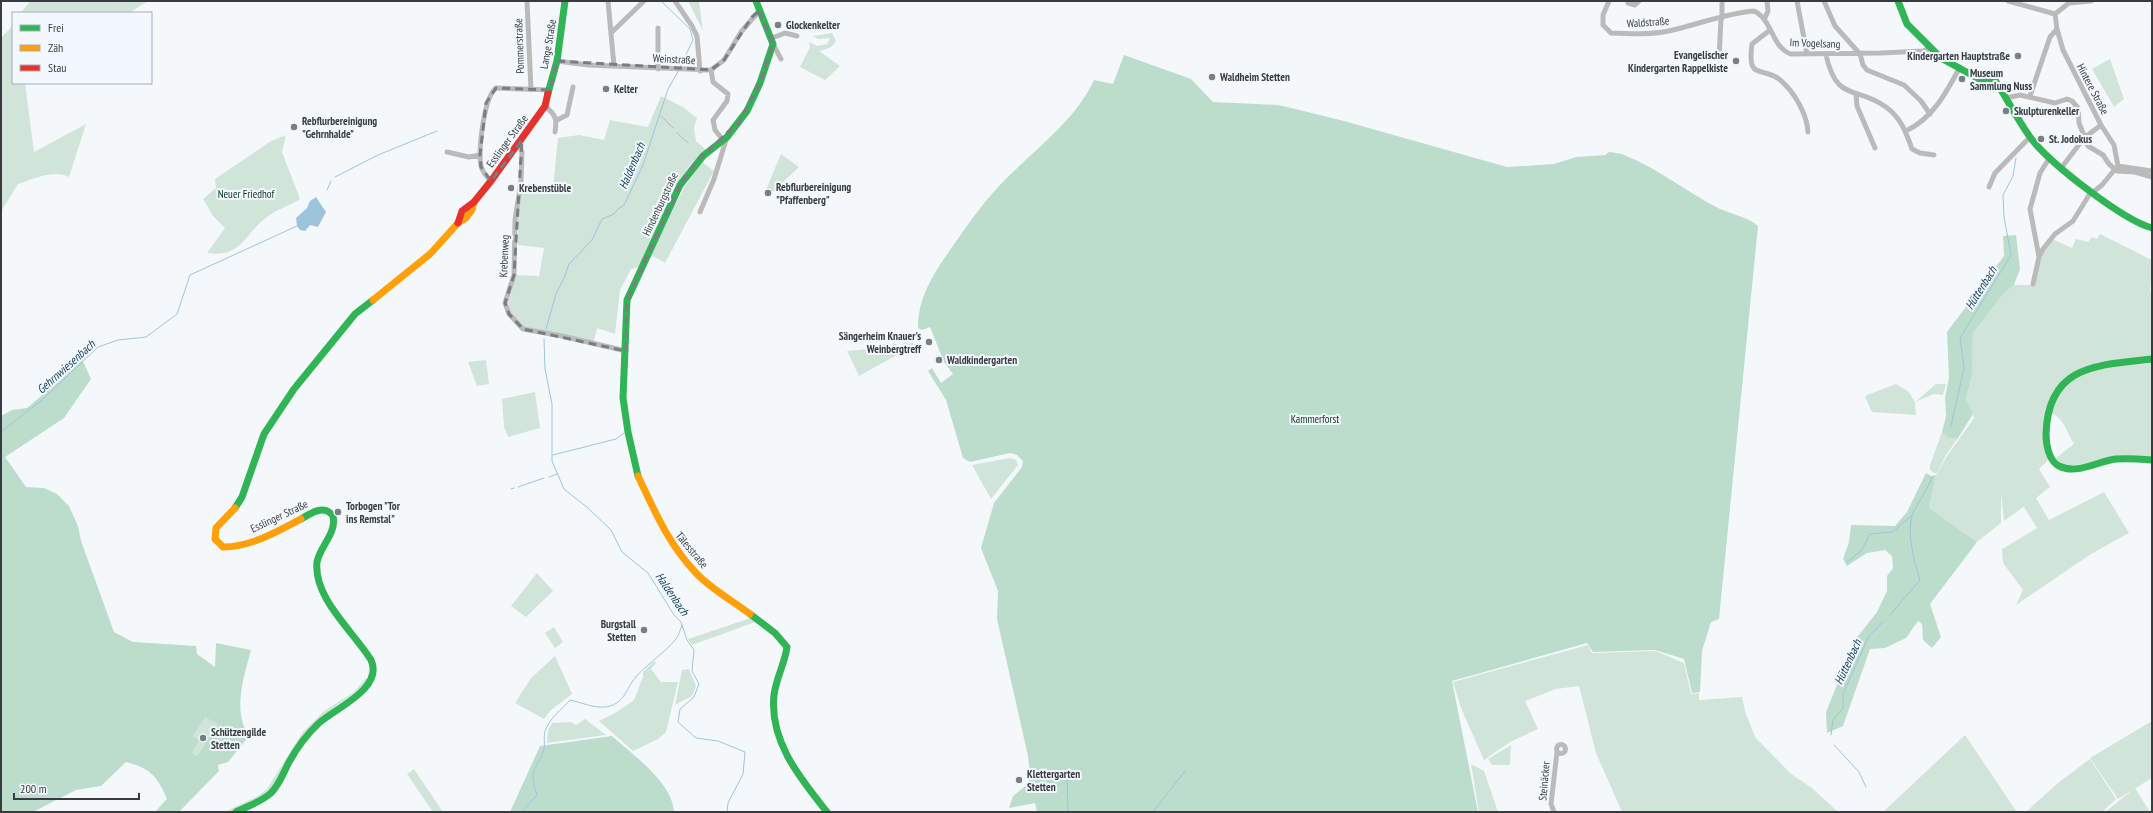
<svg xmlns="http://www.w3.org/2000/svg" width="2153" height="813" viewBox="0 0 2153 813" font-family="'PT Sans Narrow',sans-serif">
<style>
.green{fill:#d0e4da}
.forest{fill:#bcdccc;fill-rule:evenodd}
.water{fill:#9ec4dc}
.lines{fill:none;stroke-linecap:round;stroke-linejoin:round}
.stream{stroke:#9ec4dc;stroke-width:1}
.street{stroke:#bbbaba;stroke-width:5}
.fast{stroke:#30b455;stroke-width:7}
.slow{stroke:#ff9f0a;stroke-width:7}
.jam{stroke:#e5322d;stroke-width:7}
.marked{fill:none;stroke:#7a7d81;stroke-width:3;stroke-dasharray:8 5;stroke-linejoin:round}
.poi-dot{fill:#7a7d81;stroke:#f2f8fe;stroke-width:1.5}
.labels{text-anchor:middle;stroke-width:4;stroke-linejoin:round;paint-order:stroke}
.street-label{font-size:11px;fill:#383b3f;stroke:#f2f8fe}
.poi-label{font-size:11px;font-weight:bold;fill:#383b3f;stroke:#f2f8fe;text-anchor:start}
.park-label{font-size:11px;fill:#05341f;stroke:#f2f8fe}
.water-label{font-size:12px;font-style:italic;fill:#164259;stroke:#f2f8fe}
</style>
<rect width="100%" height="100%" fill="#f5f8fb"/>
<!-- green -->
<path class="green" d="M30,1H148L129,13H21Z
M688,1H699L703,31Z
M13,25V83H25L34,152L86,124L69,177C54,169 33,179 18,184L2,210L1,38Z
M832,33L836,40C833,48 827,49 819,51L840,66L825,80L800,67L810,47L809,42L817,46L827,44L830,38L818,39L813,36Z
M2110,59L2124,99L2114,107L2092,69Z
M661,96L683,107L697,118L694,127L696,141L706,150L691,164L674,187L666,212L641,266L631,269L620,290L615,334L597,328L594,341L524,327L511,313L508,303L516,275L539,276L544,248L518,245V215L522,192L553,187L558,138L579,135L604,140L610,120L648,127Z
M286,135L282,152L300,199C289,206 277,209 267,217C243,235 242,258 207,253L225,228L213,216L203,199L216,188L215,179L271,141Z
M781,154L799,167L775,190L767,195L765,192Z
M702,162L714,171L665,263L651,255C666,223 680,190 702,162Z
M2100,234L2152,260L2150,292L2152,293V457L2067,466L2055,459L2074,444C2067,432 2062,413 2046,412L2049,459L2039,469L2050,487L2036,498L2049,520L2104,492L2129,533L2091,554L2016,605L2023,590L2003,563L2002,549L2049,521L2037,528L2024,507L2029,503L2004,521L2001,493V523L1977,542L1929,508L1936,475L1947,456L1974,418L1966,399L1972,375L1973,333L2005,292L2014,285H2034C2038,267 2041,253 2052,239L2072,248L2076,239L2088,242L2092,237L2097,239Z
M905,342L910,344L913,342V346L859,376L847,351L881,348V345L888,343L892,346L893,343L903,347L902,345Z
M486,360L489,384L477,386L468,362Z
M1896,384L1908,391L1915,402L1936,384H1946L1943,395L1934,394L1915,402L1916,415L1872,412L1865,397L1867,395Z
M535,392L540,428L508,437L504,427L502,399Z
M1942,432L1949,438H1958L1946,455L1937,473H1934L1930,470V465Z
M1010,458L1016,460L1018,465L991,499L972,465Z
M537,573L553,591L526,617L511,606Z
M754,617L758,621L692,645L688,639Z
M554,627L563,642L555,648L545,633Z
M1588,645L1592,653L1656,651L1684,663L1691,694L1699,693V700L1742,697L1745,711L1755,737L1791,774L1812,788L1838,812H1622L1596,753L1579,686L1556,689L1525,701L1538,729L1510,742L1484,760L1461,708L1453,682Z
M555,656L572,694L551,710L544,719L515,703L531,678Z
M654,661L656,663L651,669L661,682H678L666,732L658,739L633,751L599,721L617,712L634,700L643,677V672Z
M689,669L696,686L692,696L675,705L682,670Z
M368,678L366,684L327,713L272,788L258,799L231,812H224L258,796L267,789L302,733L324,711L354,692L365,679Z
M205,716L218,724L197,756L192,753L200,740L193,736Z
M585,719L606,735L547,743L548,730L552,723L571,722L576,725Z
M2152,721V778L2118,799L2090,758Z
M1965,735L2017,812H1883Z
M1511,745L1510,765H1492L1488,759Z
M2090,759L2116,799L2102,812H2026L2058,783Z
M1471,764L1484,771L1498,812H1479Z
M414,769L443,812H433L407,774Z
M2135,788L2150,812H2105Z"/>
<!-- forest -->
<path class="forest" d="M1124,55L1191,79L1213,102L1279,105L1344,121L1507,167L1554,164L1576,157L1605,155L1609,152C1614,153 1620,153 1624,155C1657,168 1686,191 1716,207C1730,214 1746,216 1758,226L1719,619L1711,622L1702,651L1700,692L1692,693L1684,659L1655,650L1593,652L1587,643L1452,681L1478,812H1037L1035,803L1009,808L1013,796L1028,784L1030,774L1028,756L997,619L998,591L981,548L994,503L1022,467L1023,461L1017,455L1010,453L970,462L963,458L946,400L928,371L932,368L941,383L953,374L944,362L930,327L922,330L918,328C918,299 932,276 948,253C964,230 980,206 1000,185C1032,151 1074,123 1094,80L1113,84Z
M2016,235L2020,269L2014,285L2005,292L1973,333L1972,375L1966,399L1973,414L1958,438H1949L1942,432L1946,416L1945,397L1949,378L1947,332L2004,256L2003,236Z
M81,357L91,379L64,418L5,457L26,487L44,488L57,494L69,506L78,526L81,541L114,632L133,642L196,646L197,654L215,667L216,643L251,650C244,677 232,711 249,736L228,762L218,765L219,771L179,812H155L167,799C158,777 150,768 126,762L101,786L76,790L33,812H1V416L12,410L27,408L47,391ZM205,717L218,724L197,756L192,753L200,740L193,736Z
M1926,473L1931,476L1936,475L1929,508L1977,542L1930,604L1941,637L1932,648L1923,640L1922,624L1918,621L1906,638L1885,648L1870,649L1843,726L1827,733L1826,712L1855,640L1877,612L1887,591V576L1893,568L1892,556L1885,550L1867,553L1847,566L1843,559L1849,542L1851,525L1895,526L1907,512Z
M612,736C632,754 673,783 674,812H510L540,746Z"/>
<!-- water -->
<path class="water" d="M316,197L326,212L318,227L310,225L305,231L300,230L297,226L296,218L307,208L310,201Z"/>
<g class="lines">
<!-- stream -->
<path class="stream" d="M661,1L690,29L693,40L680,67
M661,116L673,128
M677,133L688,143
M335,177L378,155L437,131
M327,190L331,181
M546,329L556,294L564,278L569,264L592,240L602,219L614,214L618,209L624,205L643,165L668,89L679,70
M544,339L545,369L552,404V461L564,489L588,508L611,530L622,552L648,573L674,615L681,622L687,640L694,650L692,671L699,684L694,697L680,709L678,722L696,738L718,741L745,752L743,774L728,803L727,812
M1951,426L1964,368L1960,338L2011,255L2004,217L2003,195L2013,176L2016,158
M1,432L43,399L98,347L118,340L146,337L177,314L190,275L297,226
M553,455L616,439L624,433
M549,477L557,474
M518,487L544,478
M511,489L514,488
M1847,562L1861,551L1870,534L1893,532L1912,515
M1889,616L1920,580C1914,560 1907,537 1912,516C1915,506 1928,490 1932,477
M1831,735L1833,720L1843,708V694L1869,636L1883,622
M1834,745L1859,772L1866,787
M1067,772L1068,812
M522,812L537,795C529,770 534,774 543,752C546,746 543,738 545,731C549,719 562,709 570,700C584,703 599,711 613,705C624,700 626,691 632,682C644,665 663,655 676,639C679,635 680,630 682,625
M1153,812L1185,771"/>
<!-- street -->
<path class="street" d="M527,1L531,90
M608,1L614,66
M675,1L692,26L697,36L700,71
M1609,1L1603,15V25L1611,33C1631,34 1653,35 1673,30C1699,24 1727,13 1754,11C1773,20 1771,47 1791,54L1881,53L1923,51L1930,48
M1797,1L1807,54
M1824,1L1835,26L1860,54L1863,65L1867,70L1904,85L1921,101L1930,114
M2008,1L2055,14L2057,29L2063,50L2101,125L2114,145L2118,166
M1628,3L1635,5L1639,1
M2055,14L2069,3L2091,1
M1722,18V1
M1765,18L1768,11L1767,1
M658,28V69
M1770,30L1752,44C1747,81 1761,66 1779,79C1794,91 1807,114 1808,132
M611,33L644,1
M772,38L785,33L797,36
M773,44L781,59
M1826,55C1837,103 1855,85 1886,107C1901,118 1906,132 1912,149L1920,153L1934,155
M1719,59L1721,18
M557,61L588,65L711,70L724,60L741,32L759,11
M711,70L713,82L728,94L727,101L713,120L715,130L723,140
M1856,94L1857,106L1875,148
M2030,96L2050,37L2057,29
M2006,98L2020,95L2055,103L2067,99L2072,101L2078,108L2079,123L2088,146L2103,155L2109,164L2117,171L2135,172L2152,177
M545,106C556,115 557,119 555,132
M557,120L567,115L573,87
M1906,131C1933,118 1946,93 1960,67
M519,145L522,152L521,182L515,220L514,275L505,303L509,314L523,329L562,336L626,351
M447,152L469,157L480,155
M2118,166L2152,171
M2062,167L2084,138L2101,125
M491,181C487,177 482,171 481,166C478,150 484,97 496,88L550,90
M1989,187L1995,173L2030,137
M2092,193L2102,185L2116,168
M700,212L714,179L727,137
M2039,257L2030,209L2040,173L2050,157
M2033,284L2039,257L2043,249L2055,234L2073,221L2091,192
M1556.5 749a4.5 4.5 0 1 1 9 0a4.5 4.5 0 1 1-9 0Z
M1554,812L1551,804L1557,752"/>
<!-- fast -->
<path class="fast" d="M1898,1L1907,24L1941,58L1979,79L1995,80C2007,99 2017,119 2030,137C2049,163 2123,220 2152,228
M548,93L557,61L565,1
M2152,359C2097,365 2048,365 2046,434C2046,445 2049,461 2059,466C2077,475 2098,461 2116,459C2128,458 2140,459 2152,460
M638,476L628,432L623,398L627,300L680,185L703,156L727,137L747,111L760,83L773,44L756,1
M235,508L242,497L264,434L294,389L355,314L373,300
M750,614L775,633L787,647C785,663 776,678 774,695C769,741 800,778 827,812
M236,812C248,806 261,802 271,793C279,785 283,774 288,764C296,749 306,735 319,723C336,708 384,688 371,660C354,632 313,598 317,562C320,546 337,533 333,516C324,504 311,513 301,519"/>
<!-- slow -->
<path class="slow" d="M373,300L430,254L458,223L466,218L472,210L474,202
M638,476C655,512 668,543 696,573C711,589 733,601 750,614
M235,508L216,528L215,539L223,547C250,547 277,532 301,519"/>
<!-- jam -->
<path class="jam" d="M458,223L462,211L474,202L491,181L545,106L548,93"/>
</g>
<!-- marked area -->
<path class="marked" d="M759,11L773,44L760,83L739,122L695,163L680,185L627,300L626,351L523,329L509,314L505,303L514,275L522,140L491,181L481,167L480,155L486,103L496,88L550,90L557,61L711,70L724,60L752,17Z"/>
<!-- markers -->
<g class="poi-dot">
<circle cx="778" cy="25" r="4"/>
<circle cx="2018" cy="56" r="4"/>
<circle cx="1736" cy="61" r="4"/>
<circle cx="1212" cy="77" r="4"/>
<circle cx="1962" cy="79" r="4"/>
<circle cx="606" cy="89" r="4"/>
<circle cx="2006" cy="111" r="4"/>
<circle cx="294" cy="127" r="4"/>
<circle cx="2041" cy="139" r="4"/>
<circle cx="511" cy="188" r="4"/>
<circle cx="768" cy="193" r="4"/>
<circle cx="929" cy="342" r="4"/>
<circle cx="939" cy="360" r="4"/>
<circle cx="338" cy="512" r="4"/>
<circle cx="644" cy="630" r="4"/>
<circle cx="203" cy="738" r="4"/>
<circle cx="1019" cy="780" r="4"/>
</g>
<g class="labels">
<!-- street labels -->
<g class="street-label">
<text transform="translate(1648 22) rotate(-4)" y="4">Waldstraße</text>
<text transform="translate(1815 43) rotate(2)" y="4">Im Vogelsang</text>
<text transform="translate(548 44) rotate(-80)" y="4">Lange Straße</text>
<text transform="translate(519 46) rotate(-92)" y="4">Pommerstraße</text>
<text transform="translate(674 59) rotate(3)" y="4">Weinstraße</text>
<text transform="translate(2093 89) rotate(62)" y="4">Hintere Straße</text>
<text transform="translate(507 141) rotate(-54)" y="4">Esslinger Straße</text>
<text transform="translate(660 204) rotate(-65)" y="4">Hindenburgstraße</text>
<text transform="translate(504 256) rotate(-87)" y="4">Krebenweg</text>
<text transform="translate(279 516) rotate(-25)" y="4">Esslinger Straße</text>
<text transform="translate(692 550) rotate(50)" y="4">Tälesstraße</text>
<text transform="translate(1544 781) rotate(-85)" y="4">Steinäcker</text>
</g>
<!-- poi labels -->
<g class="poi-label">
<text x="786" y="29">Glockenkelter</text>
<text x="1728" y="59" text-anchor="end">Evangelischer<tspan x="1728" dy="13">Kindergarten Rappelkiste</tspan></text>
<text x="2010" y="60" text-anchor="end">Kindergarten Hauptstraße</text>
<text x="1970" y="77">Museum<tspan x="1970" dy="13">Sammlung Nuss</tspan></text>
<text x="1220" y="81">Waldheim Stetten</text>
<text x="614" y="93">Kelter</text>
<text x="2014" y="115">Skulpturenkeller</text>
<text x="302" y="125">Rebflurbereinigung<tspan x="302" dy="13">"Gehrnhalde"</tspan></text>
<text x="2049" y="143">St. Jodokus</text>
<text x="776" y="191">Rebflurbereinigung<tspan x="776" dy="13">"Pfaffenberg"</tspan></text>
<text x="519" y="192">Krebenstüble</text>
<text x="921" y="340" text-anchor="end">Sängerheim Knauer's<tspan x="921" dy="13">Weinbergtreff</tspan></text>
<text x="947" y="364">Waldkindergarten</text>
<text x="346" y="510">Torbogen "Tor<tspan x="346" dy="13">ins Remstal"</tspan></text>
<text x="636" y="628" text-anchor="end">Burgstall<tspan x="636" dy="13">Stetten</tspan></text>
<text x="211" y="736">Schützengilde<tspan x="211" dy="13">Stetten</tspan></text>
<text x="1027" y="778">Klettergarten<tspan x="1027" dy="13">Stetten</tspan></text>
</g>
<!-- park labels -->
<g class="park-label">
<text x="246" y="198">Neuer Friedhof</text>
<text x="1315" y="423">Kammerforst</text>
</g>
<!-- water labels -->
<g class="water-label">
<text transform="translate(632 166) rotate(-67)" y="4">Haldenbach</text>
<text transform="translate(1981 288) rotate(-58)" y="4">Hüttenbach</text>
<text transform="translate(66 367) rotate(-42)" y="4">Gehrnwiesenbach</text>
<text transform="translate(672 594) rotate(56)" y="4">Haldenbach</text>
<text transform="translate(1848 662) rotate(-65)" y="4">Hüttenbach</text>
</g>
</g>
<!-- border -->
<rect width="2153" height="813" fill="none" stroke="#383b3f" stroke-width="4"/>
<!-- legend -->
<rect x="12" y="12" width="140" height="72" fill="#f2f8fe" stroke="#a8acb2"/>
<rect x="20" y="25" width="20" height="6" fill="#30b455" stroke="#a8acb2"/>
<text x="48" y="32" font-size="12" fill="#383b3f">Frei</text>
<rect x="20" y="45" width="20" height="6" fill="#ff9f0a" stroke="#a8acb2"/>
<text x="48" y="52" font-size="12" fill="#383b3f">Zäh</text>
<rect x="20" y="65" width="20" height="6" fill="#e5322d" stroke="#a8acb2"/>
<text x="48" y="72" font-size="12" fill="#383b3f">Stau</text>
<!-- scale -->
<path d="M14 793v6h125v-6" fill="none" stroke="#383b3f" stroke-width="2"/>
<text x="20" y="793" font-size="12" fill="#383b3f" stroke="#f2f8fe" stroke-width="3" paint-order="stroke">200 m</text>
</svg>
